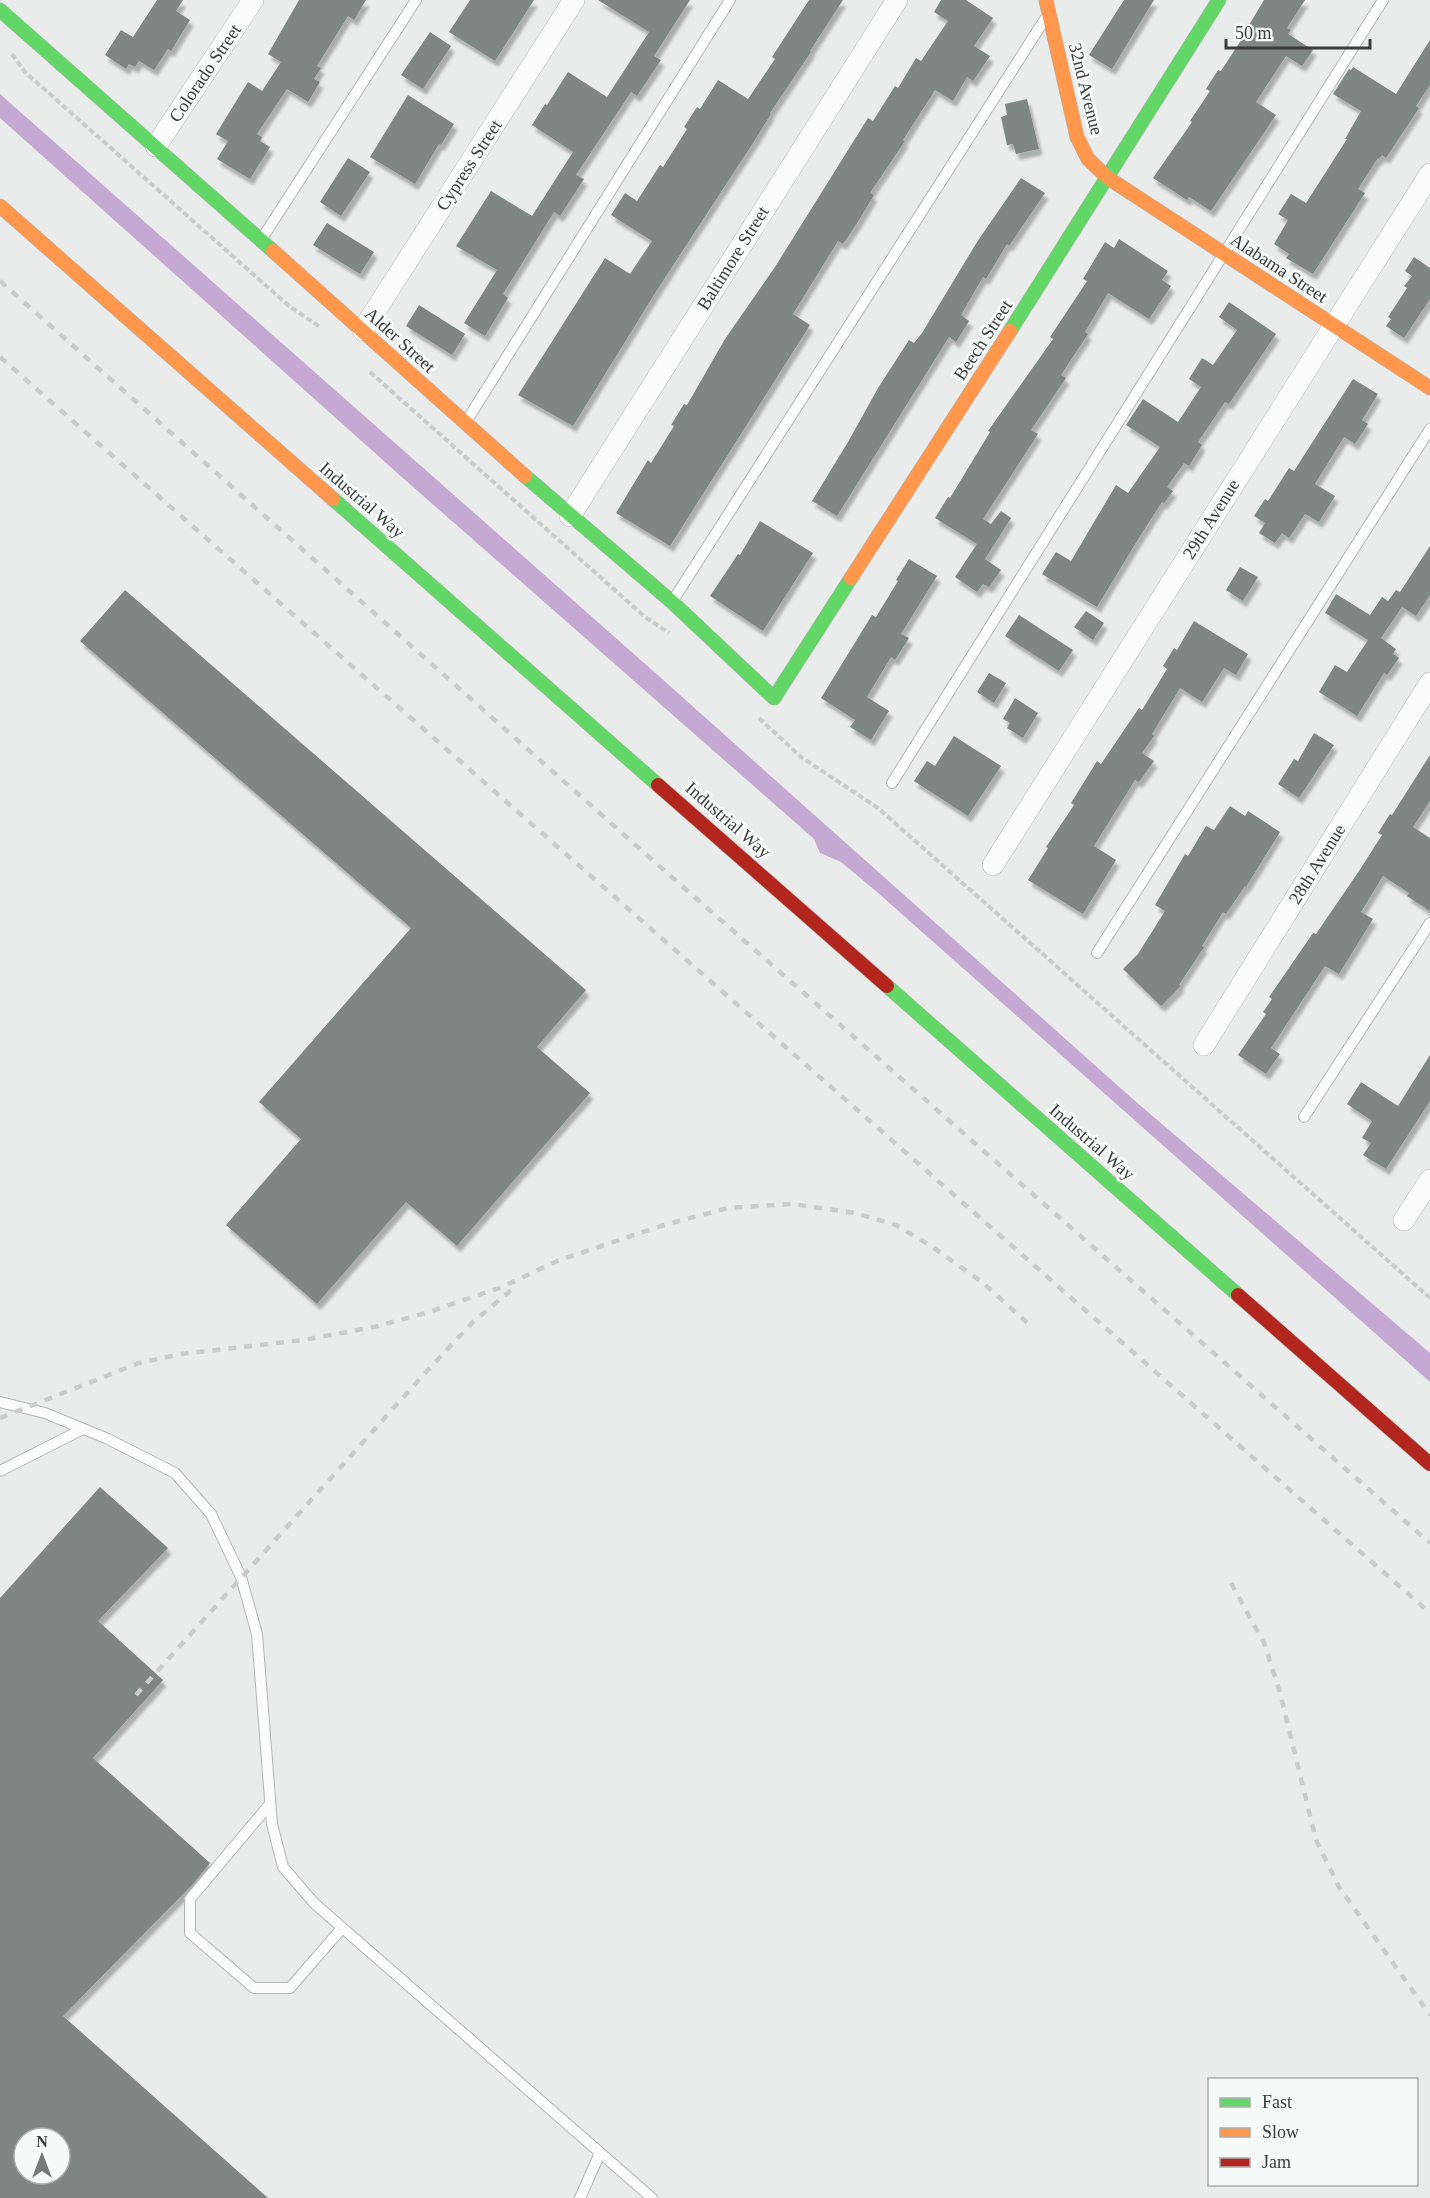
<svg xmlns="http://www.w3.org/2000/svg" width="1430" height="2198" viewBox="0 0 1430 2198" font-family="Georgia,serif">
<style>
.water{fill:#c4aad2}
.building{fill:#7e8784;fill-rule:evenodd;filter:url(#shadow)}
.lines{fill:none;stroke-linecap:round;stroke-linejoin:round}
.lane-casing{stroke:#b4b6b5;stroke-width:12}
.street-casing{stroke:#b4b6b5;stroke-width:22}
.fast-casing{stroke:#b4b6b5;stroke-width:15}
.slow-casing{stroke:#b4b6b5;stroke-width:15}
.jam-casing{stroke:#b4b6b5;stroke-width:15}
.path{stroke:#cacccb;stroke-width:4;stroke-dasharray:6 3;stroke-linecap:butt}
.lane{stroke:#fcfcfc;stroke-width:10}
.street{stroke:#fcfcfc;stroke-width:21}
.fast{stroke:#63d668;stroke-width:14}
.slow{stroke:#ff974d;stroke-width:14}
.jam{stroke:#b3261e;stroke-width:14}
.rail{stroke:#cbcbcb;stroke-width:4.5;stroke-dasharray:8 8;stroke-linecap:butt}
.labels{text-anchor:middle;stroke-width:6;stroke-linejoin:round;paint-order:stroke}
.street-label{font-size:18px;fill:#3b3c3c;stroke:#f6faf9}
</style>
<defs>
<filter id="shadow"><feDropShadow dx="3.5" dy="6" stdDeviation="1.5" flood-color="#0004"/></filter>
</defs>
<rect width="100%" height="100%" fill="#eaeceb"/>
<!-- water -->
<path class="water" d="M0,94L652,670L1135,1101L1430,1353V1382L877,892L841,862L820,853L814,839L404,479L0,118Z"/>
<!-- building -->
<path class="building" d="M157,0H183L176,11L190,20L171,51L168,49L154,70L139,61L135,67L129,64L126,69L105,55L121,30L133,37Z
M299,0H366L354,20L348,16L317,66L321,68L314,79L320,82L308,102L287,89L257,134L262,137L260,141L270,147L250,179L217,159L228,141L216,134L248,82L262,91L281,62L268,54Z
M470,0H534L495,61L449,32Z
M598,0H690L654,56L661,60L637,96L631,92L576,175L584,179L560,216L554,212L503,294L508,298L485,336L464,323L497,270L456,246L491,191L532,216L573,152L532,125L545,104L547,105L568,72L607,97L649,32Z
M809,0H843L810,51L811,52L770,113L771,114L753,143L657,290L573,426L518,395L605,258L630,274L652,241L611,215L625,193L637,201L660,165L663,167L687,129L684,127L697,107L700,109L718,80L748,99L775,59L772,57Z
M941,0H966L993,18L974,46L990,56L973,81L967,77L953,101L935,90L932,95L903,140L905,141L870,193L874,195L856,225L843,244L838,241L793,314L810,325L670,546L616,513L648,460L651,463L674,426L671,425L684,404L687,405L725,339L775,267L868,118L873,121L895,86L898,88L916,58L921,61L948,21L934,12Z
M1124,0H1154L1112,69L1089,55Z
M1264,0H1305L1287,28L1291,30L1288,34L1313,50L1302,66L1286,56L1256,102L1276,115L1211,211L1189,197L1187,200L1153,178L1192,122L1190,121L1210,91L1206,89L1218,70L1221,71L1247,31L1246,30Z
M430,32L451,46L423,89L401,75Z
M1430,40V85L1416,106L1419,108L1386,158L1382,155L1379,159L1378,158L1358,189L1365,193L1313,274L1286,258L1289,254L1274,244L1288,220L1278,214L1291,194L1306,203L1347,139H1345L1361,111L1333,94L1349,69L1351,70L1353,67L1396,94Z
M408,95L454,124L441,145L439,144L415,184L370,157Z
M1027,99L1039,149L1016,154L1013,144L1007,145L1001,117L1007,115L1005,104Z
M348,158L370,172L341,216L320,202Z
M1021,178L1045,193L1009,246L1007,244L986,279L983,277L961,315L969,321L956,342L949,337L837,516L812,501L848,442L878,388L909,340L914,343L922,333L977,242Z
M327,223L374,252L360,274L313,245Z
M1119,239L1168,271L1162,280L1171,286L1149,319L1108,293L1085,332L1088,334L1061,375L1066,378L1031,430L1038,434L983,519L991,524L1001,511L1011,518L985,559L1001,570L989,587L983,584L977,592L955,577L977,544L935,518L948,497L950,498L990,432L988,431L1053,339L1050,337L1087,281L1083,279L1105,242L1114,248Z
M1414,257L1430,268V299L1404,338L1386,326L1391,319L1388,317L1407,288L1404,286L1412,276L1405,271Z
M1229,302L1276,334L1229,404L1225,402L1198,442L1202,445L1189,466L1184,463L1167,487L1173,491L1164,503L1162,502L1137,541L1097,607L1042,574L1056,552L1071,561L1116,485L1128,493L1160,447L1126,425L1143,399L1178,422L1201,387L1189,379L1202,358L1213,365L1237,330L1219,317Z
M419,305L465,334L452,355L406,326Z
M1353,379L1378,394L1362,420L1368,424L1355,444L1344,437L1315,484L1335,496L1319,522L1305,514L1289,538L1282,533L1275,543L1259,533L1265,523L1254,516L1265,499L1268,501L1289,468L1294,471Z
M760,521L813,553L763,631L710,596L738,554L740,555Z
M1430,546V595L1416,616L1402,607L1381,638L1396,649L1393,654L1399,658L1387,675L1384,673L1357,716L1319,692L1335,665L1347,672L1368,640L1325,613L1336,594L1370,615L1382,597L1388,601L1396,590L1400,592Z
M909,559L937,576L901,634L909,638L895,660L891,657L867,697L889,711L871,740L850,727L855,720L821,698L872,615L876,617L898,581L896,580Z
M1240,567L1258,577L1243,601L1226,590Z
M125,590L586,990L537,1047L590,1093L457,1246L406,1202L317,1304L226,1225L301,1139L259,1102L411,928L80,641Z
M1086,611L1104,623L1093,640L1074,627Z
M1019,615L1073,650L1059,671L1005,636Z
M1194,621L1248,654L1236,675L1224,668L1202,702L1180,688L1152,734L1154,736L1142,753L1154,761L1139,782L1135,780L1094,846L1116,860L1083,914L1028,880L1048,848L1046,847L1074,805L1071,803L1097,761L1101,764L1139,708L1142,710L1167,669L1163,666L1174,648L1177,650Z
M989,673L1006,683L994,703L977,692Z
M1015,698L1038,713L1023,738L1007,728L1010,723L1003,719Z
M1314,733L1334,745L1299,798L1278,784L1294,759L1298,761Z
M954,736L1001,766L968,816L914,781L927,761L935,766Z
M1430,755V801L1413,827L1430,838V911L1407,896L1409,893L1383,876L1361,912L1373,919L1339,974L1325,966L1271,1048L1280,1054L1266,1074L1238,1055L1266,1014L1263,1012L1272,999L1269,997L1313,933L1316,934L1359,871L1382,835L1378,833L1390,814L1392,815Z
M1230,806L1245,816L1248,811L1280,832L1246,887L1245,886L1226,914L1223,912L1202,946L1204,947L1179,985L1181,986L1161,1006L1123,969L1138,954L1165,911L1155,905L1185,854L1188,856L1206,826L1214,830Z
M1430,1055V1101L1386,1169L1363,1155L1371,1143L1362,1138L1372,1121L1347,1104L1361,1082L1398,1106Z
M100,1487L168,1548L98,1621L163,1680L93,1758L210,1863L193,1884L63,2016L268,2198H0V1598ZM24,2138H60V2174H24Z"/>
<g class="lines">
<!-- lane casing -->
<g class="lane-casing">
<path id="lane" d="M261,240L416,0
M466,422L730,0
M672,602L1045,19
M892,783L1383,0
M1097,953L1430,429
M1304,1117L1430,923
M0,1402L45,1413L108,1439L175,1473L211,1514L241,1577L257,1634L272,1824L283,1867L314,1903L652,2198
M0,1471L83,1429
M270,1804L190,1899V1933L254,1988H290L342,1928
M580,2198L600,2153"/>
</g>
<!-- street casing -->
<g class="street-casing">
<path id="street" d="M156,146L253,0
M363,330L574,0
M570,516L897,0
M993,865L1430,174
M1204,1045L1430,683
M1404,1220L1430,1180"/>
</g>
<!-- fast casing -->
<g class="fast-casing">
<path id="fast" d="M0,10L273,251
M1010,331L1219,0
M525,476L672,602L774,698L851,578
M333,499L658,785
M887,986L1238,1295"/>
</g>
<!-- slow casing -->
<g class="slow-casing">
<path id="slow" d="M1046,0L1077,137L1088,159L1108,178L1430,388
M0,206L333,499
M273,251L525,476
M851,578L1010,331"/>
</g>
<!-- jam casing -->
<g class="jam-casing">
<path id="jam" d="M658,785L887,986
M1238,1295L1430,1464"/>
</g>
<!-- path -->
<path class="path" d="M12,54L25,72L289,306L320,327
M370,372L645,617L669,633
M759,718L801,757L878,808L1430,1298"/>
<!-- lane -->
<use href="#lane" class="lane"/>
<!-- street -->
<use href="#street" class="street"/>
<!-- fast -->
<use href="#fast" class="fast"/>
<!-- slow -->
<use href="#slow" class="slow"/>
<!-- jam -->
<use href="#jam" class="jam"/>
<!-- rail -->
<path class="rail" d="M0,281L657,864L1430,1543
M0,357L1430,1613
M0,1418L139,1363L181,1354L303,1340L374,1327L426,1313L502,1287L557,1261L664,1225L728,1208L792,1204L855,1213L896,1225L931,1246L982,1282L1033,1328
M1231,1583L1264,1643L1279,1689L1316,1840L1339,1887L1430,2015
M136,1695L426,1372L473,1322L516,1286"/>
</g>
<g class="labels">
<!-- street labels -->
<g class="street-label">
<text transform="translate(205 73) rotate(-56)" y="6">Colorado Street</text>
<text transform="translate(1086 89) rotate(76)" y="6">32nd Avenue</text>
<text transform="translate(469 165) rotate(-57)" y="6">Cypress Street</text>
<text transform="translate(733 258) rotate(-58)" y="6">Baltimore Street</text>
<text transform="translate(1279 268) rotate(33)" y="6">Alabama Street</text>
<text transform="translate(400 340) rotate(42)" y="6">Alder Street</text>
<text transform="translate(983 340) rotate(-57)" y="6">Beech Street</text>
<text transform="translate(362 500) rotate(41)" y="6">Industrial Way</text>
<text transform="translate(1211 519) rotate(-58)" y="6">29th Avenue</text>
<text transform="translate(728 820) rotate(41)" y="6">Industrial Way</text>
<text transform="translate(1317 864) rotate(-58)" y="6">28th Avenue</text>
<text transform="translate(1092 1142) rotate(41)" y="6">Industrial Way</text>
</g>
</g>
<!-- legend -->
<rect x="1208" y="2078" width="210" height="108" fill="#f6faf9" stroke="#abaead" stroke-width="1.5"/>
<rect x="1220" y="2098" width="30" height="9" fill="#63d668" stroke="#abaead" stroke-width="1.5"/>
<text x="1262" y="2108" font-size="18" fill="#3b3c3c">Fast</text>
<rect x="1220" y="2128" width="30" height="9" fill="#ff974d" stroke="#abaead" stroke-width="1.5"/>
<text x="1262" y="2138" font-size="18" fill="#3b3c3c">Slow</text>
<rect x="1220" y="2158" width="30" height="9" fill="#b3261e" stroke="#abaead" stroke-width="1.5"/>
<text x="1262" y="2168" font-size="18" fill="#3b3c3c">Jam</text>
<!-- north arrow -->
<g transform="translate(42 2156)"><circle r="28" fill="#f6faf9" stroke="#abaead" stroke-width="1.5"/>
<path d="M0-4.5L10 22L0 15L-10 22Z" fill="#787a79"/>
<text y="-9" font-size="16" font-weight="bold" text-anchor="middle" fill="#3b3c3c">N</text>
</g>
<!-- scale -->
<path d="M1226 39v9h144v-9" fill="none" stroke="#3b3c3c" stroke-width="3"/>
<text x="1235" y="39" font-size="18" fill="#3b3c3c" stroke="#f6faf9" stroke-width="4.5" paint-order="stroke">50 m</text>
</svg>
